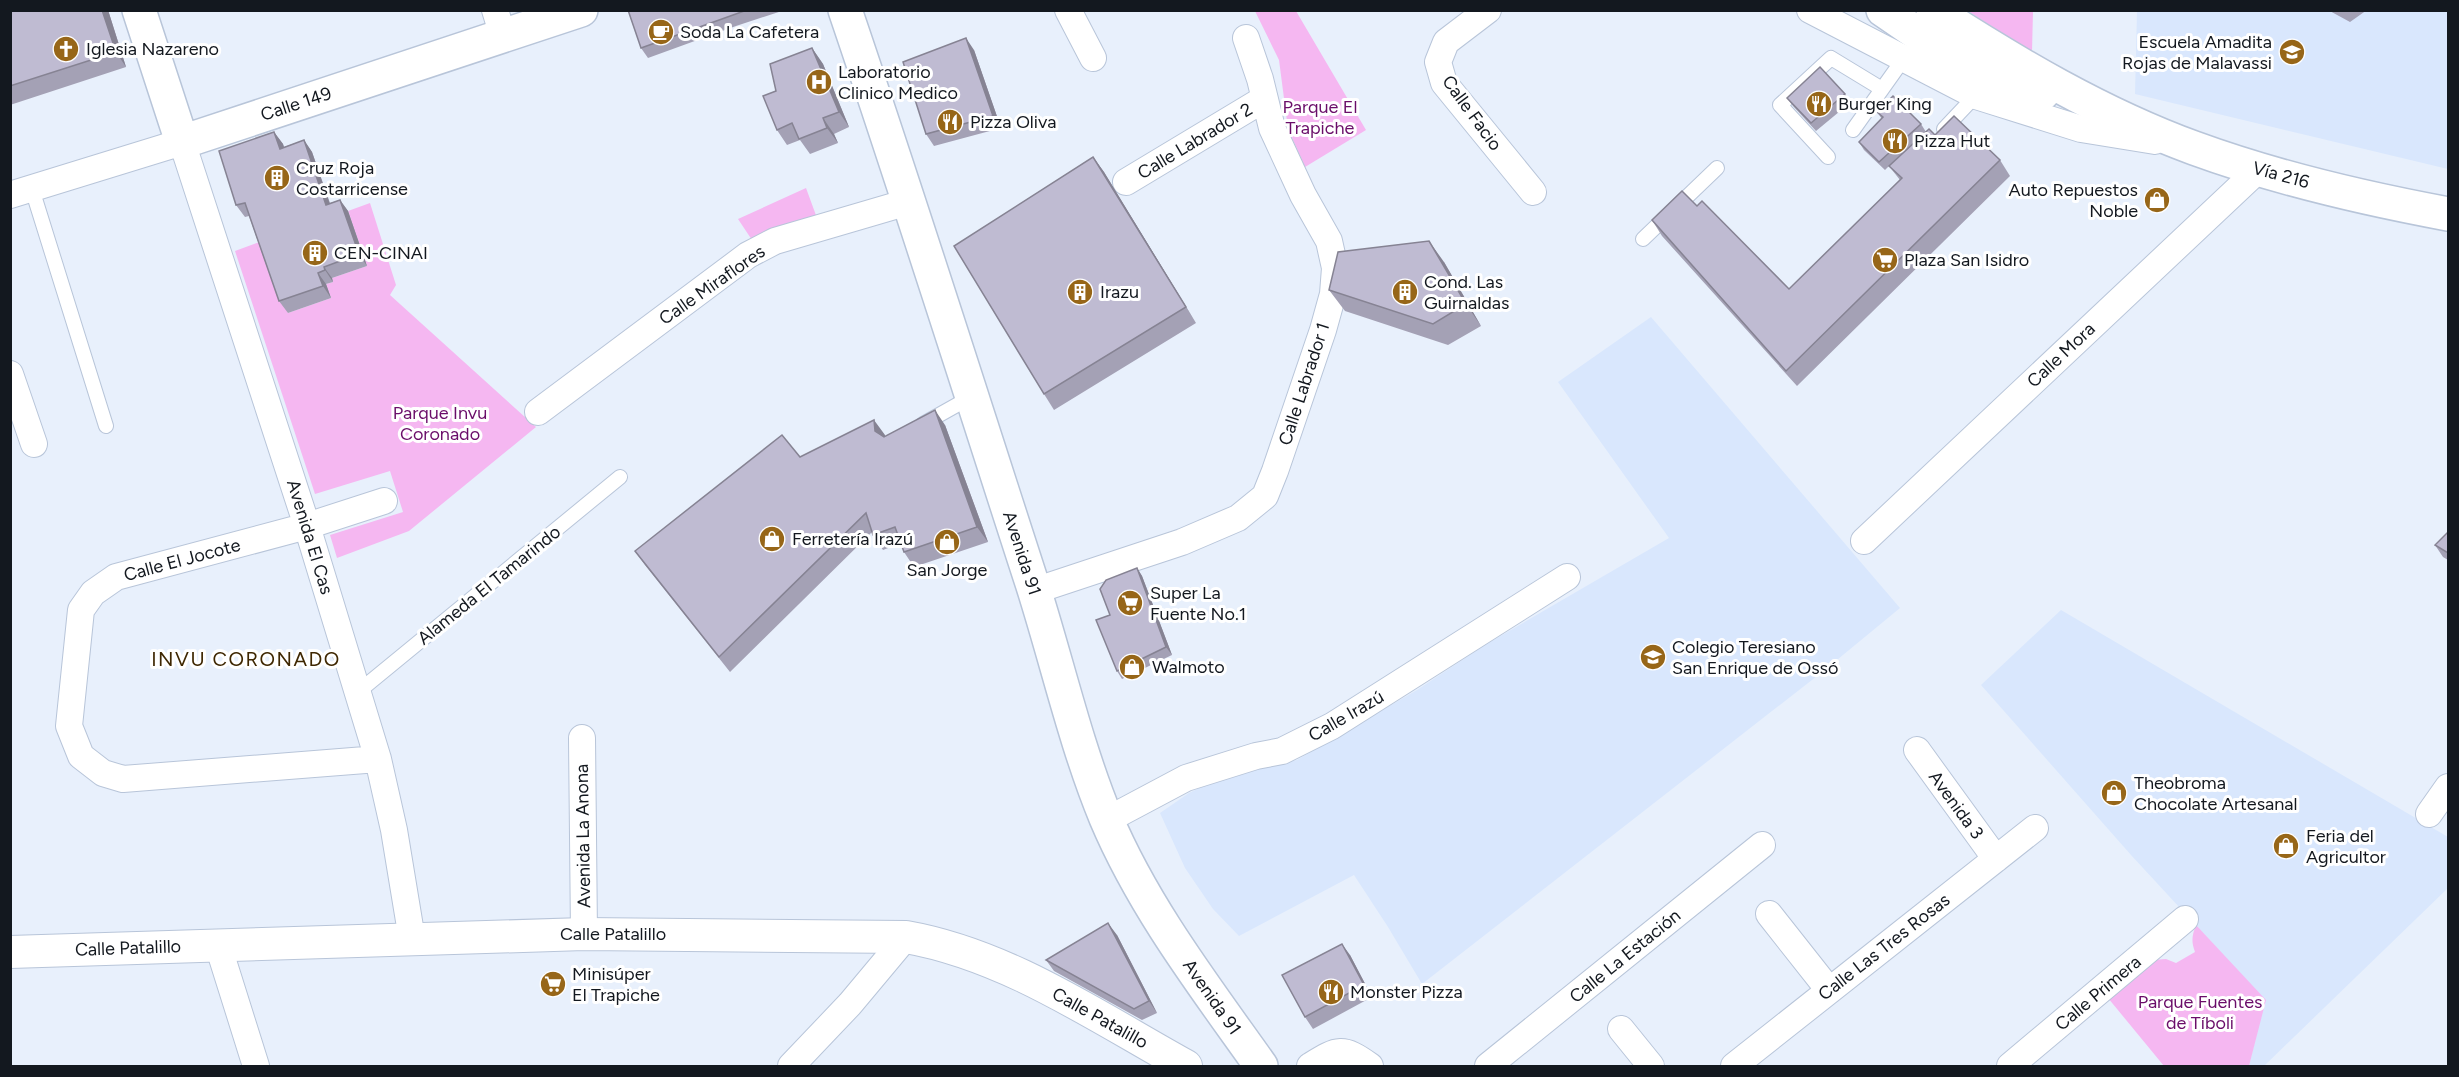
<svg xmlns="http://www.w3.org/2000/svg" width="2459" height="1077" viewBox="0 0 2459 1077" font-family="Figtree,sans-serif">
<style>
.built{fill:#d9e7fd}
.green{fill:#f5b7f1}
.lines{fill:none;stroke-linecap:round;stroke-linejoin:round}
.service-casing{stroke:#b8c5d9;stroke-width:16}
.minor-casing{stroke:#b8c5d9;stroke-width:28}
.tertiary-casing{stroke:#b8c5d9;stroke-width:34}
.secondary-casing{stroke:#b8c5d9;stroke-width:36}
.service{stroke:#fff;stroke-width:14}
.minor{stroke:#fff;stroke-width:26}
.tertiary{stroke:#fff;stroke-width:32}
.secondary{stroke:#fff;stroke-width:33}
.wall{fill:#a4a1b5}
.shaded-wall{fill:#868393}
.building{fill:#bfbbd2;stroke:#868393;stroke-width:1.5}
.labels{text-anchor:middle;stroke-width:6;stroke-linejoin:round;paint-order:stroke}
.poi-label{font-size:18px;fill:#13181f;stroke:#fff;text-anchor:start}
.street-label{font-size:18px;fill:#13181f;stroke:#fff}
.park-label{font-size:18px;fill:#6a0d69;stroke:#fff}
.neighbourhood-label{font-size:20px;letter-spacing:1.5px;fill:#3e2702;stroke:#fff}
</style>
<rect width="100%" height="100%" fill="#e8f0fc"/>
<!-- built -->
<path class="built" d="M2137,11H2448V169L2135,94Z
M1651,317L1900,608L1826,669L1422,984L1388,927L1354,875L1239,936L1213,909L1185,868L1160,813L1189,793L1220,778L1260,767L1297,760L1417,690L1485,645L1669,538L1558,382Z
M2061,610L2448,837V888L2264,1066H2249L2265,1000L2131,855L1981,685Z"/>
<!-- green -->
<path class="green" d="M1255,11H1296L1366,130L1305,167L1288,129L1279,60Z
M1968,11H2033L2032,52Z
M806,188L817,218L754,243L738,219Z
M370,203L396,285L390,295L536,427L409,531L337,558L330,535L403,512L390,471L315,494L235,251L262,241L288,313L331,298L326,284L333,282L332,278L367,266L348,211Z
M2196,925L2266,1000L2249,1066H2164L2108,998L2153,960L2166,959L2176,963L2195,952C2191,941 2192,936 2196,925Z"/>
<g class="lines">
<!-- service casing -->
<g class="service-casing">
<path id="service" d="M1944,129L1978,93
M1853,130L1907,54
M1828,157L1780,105L1831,58L1882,89
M32,189L106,426
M1643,239L1717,168
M923,424L971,397
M358,692L620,477"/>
</g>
<!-- minor casing -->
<g class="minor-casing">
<path id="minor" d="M495,10L503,36
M1068,10L1093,58
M1488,10L1446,42L1438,62L1444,83L1533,192
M1810,10L1976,96L2081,129L2155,141
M1126,182L1264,99
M10,195L182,142L307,526L378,759L394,830L412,939
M10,374L34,444
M538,412L748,255L775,241L908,202
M1864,541L2258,170
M1034,591L1182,542L1238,518L1265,496L1275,471L1323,330L1333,294L1335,268L1329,241L1303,195L1272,128L1260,79L1246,38
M582,738L584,934
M1917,750L1996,859
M378,759L123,779L103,773L81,756L69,726L81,610L93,593L116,577L307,526L384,501
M2429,814L2448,787
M1107,820L1186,778L1256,756L1282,751L1332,726L1567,577
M1769,914L1829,990
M218,945L256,1066
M1621,1029L1651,1066
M791,1066L850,1004L906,937
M1310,1066C1338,1049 1342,1046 1370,1066
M1488,1066L1762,845
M1734,1066L2035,828
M2010,1066L2185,919"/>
</g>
<!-- tertiary casing -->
<g class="tertiary-casing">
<path id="tertiary" d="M10,952L584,934L906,937C1008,955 1097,1017 1186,1066"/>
</g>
<!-- secondary casing -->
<g class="secondary-casing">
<path id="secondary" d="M139,10L182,142L581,10
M845,10C910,201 970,392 1032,583C1057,661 1075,743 1106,818C1144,908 1205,987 1261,1066
M1883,10L1918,34L1989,76L2043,93
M1933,10C2015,63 2101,114 2194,148C2276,178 2362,198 2448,214"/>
</g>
<!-- service -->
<use href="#service" class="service"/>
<!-- minor -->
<use href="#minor" class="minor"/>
<!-- tertiary -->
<use href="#tertiary" class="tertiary"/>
<!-- secondary -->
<use href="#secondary" class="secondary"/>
</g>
<!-- wall -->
<path class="wall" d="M108,10L126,67L10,105V12Z
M628,10H785L736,26L648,58L641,48Z
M2328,10H2367L2350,22Z
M812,48L823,64L849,127L834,134L838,143L810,154L800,140L787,145L777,130L776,91Z
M974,50L1001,128L934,146L926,134Z
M1845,94L1851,102L1816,131L1793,106L1787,98Z
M1877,112L1921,124L1926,132L2000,160L2010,176L1797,386L1662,236L1652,220L1697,206L1789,289L1900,180L1889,166L1885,170L1864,150L1859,142L1882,119Z
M274,132L283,144L284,147L304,140L312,152L330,203L340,200L348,211L367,266L332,278L333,282L326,284L331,298L288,313L279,301L249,216L245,217L236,205Z
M1093,157L1104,172L1196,323L1054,410L1044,394Z
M1444,262L1481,326L1448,345L1345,311L1329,290Z
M945,425L988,542L914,567L904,552L901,543L883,550L873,535L872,532L730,672L645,565L635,551L800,457L885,435V437Z
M2448,532V560L2443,557L2435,545Z
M1137,568L1142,576L1172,655L1122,679L1117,671L1110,615Z
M1117,935L1157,1013L1142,1020L1054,971L1046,960Z
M1350,955L1372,997L1313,1029L1305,1017Z"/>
<!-- shaded-wall -->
<path class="shaded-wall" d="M102,10H108L126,67L116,52Z
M966,38L974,50L1001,128L993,116Z
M812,48L823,64L849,127L839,112Z
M823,118L834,134L838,143L827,128Z
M274,132L283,144L288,161L280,149Z
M304,140L312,152L334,216L326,205Z
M1093,157L1104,172L1196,323L1186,307Z
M340,200L348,211L367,266L359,254Z
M1429,241L1444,262L1481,326L1466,304Z
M324,267L332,278L333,282L325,270Z
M318,273L326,284L331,298L323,286Z
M935,410L945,425L988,542L977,527Z
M874,420L885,435L886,446L875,431Z
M1137,568L1142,576L1172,655L1166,647Z
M1108,923L1117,935L1157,1013L1149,1001Z
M1342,944L1350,955L1372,997L1364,985Z"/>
<!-- building -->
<path class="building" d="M16,10H102L116,52L10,86V12Z
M628,10H747L641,48Z
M966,38L993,116L926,134L903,62Z
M812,48L839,112L823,118L827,128L799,139L792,123L777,130L763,96L776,91L770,64Z
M1820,67L1845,94L1811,123L1787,98Z
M1893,96L1921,124L1879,162L1859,142L1883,117L1877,112Z
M1954,116L2000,160L1786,371L1652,220L1682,191L1697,206L1702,201L1789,289L1902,178L1889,166L1929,129L1935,135Z
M274,132L280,149L304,140L326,205L340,200L359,254L324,267L325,270L318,273L323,286L279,301L245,203L236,205L219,151Z
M1093,157L1186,307L1044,394L954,246Z
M1429,241L1466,304L1433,324L1329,290L1338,252Z
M935,410L977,527L904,552L895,527L873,535L866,513L719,657L635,551L782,435L800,457L874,420L875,431L884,437Z
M2448,532V553L2435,545Z
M1137,568L1166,647L1117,671L1096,620L1110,615L1100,589L1106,580Z
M1108,923L1149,1001L1134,1009L1046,960Z
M1342,944L1364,985L1305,1017L1282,975Z"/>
<!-- icons -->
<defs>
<g id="cafe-disc" transform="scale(1.35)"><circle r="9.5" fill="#976618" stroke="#fff"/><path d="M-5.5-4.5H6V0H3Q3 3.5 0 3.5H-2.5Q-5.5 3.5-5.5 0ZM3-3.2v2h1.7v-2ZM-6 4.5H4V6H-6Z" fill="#fff"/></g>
<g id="church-disc" transform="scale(1.35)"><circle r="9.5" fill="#976618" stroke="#fff"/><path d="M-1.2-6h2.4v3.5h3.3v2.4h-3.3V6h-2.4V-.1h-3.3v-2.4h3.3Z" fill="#fff"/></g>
<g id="school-disc" transform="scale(1.35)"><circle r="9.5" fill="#976618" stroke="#fff"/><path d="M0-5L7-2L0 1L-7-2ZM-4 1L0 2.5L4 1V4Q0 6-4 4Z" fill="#fff"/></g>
<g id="hospital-disc" transform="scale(1.35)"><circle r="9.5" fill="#976618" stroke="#fff"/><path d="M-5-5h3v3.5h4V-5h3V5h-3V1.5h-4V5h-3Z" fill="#fff"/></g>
<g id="restaurant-disc" transform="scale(1.35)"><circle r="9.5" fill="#976618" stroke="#fff"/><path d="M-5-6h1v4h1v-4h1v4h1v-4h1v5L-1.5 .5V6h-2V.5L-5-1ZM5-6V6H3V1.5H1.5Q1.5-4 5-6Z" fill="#fff"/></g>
<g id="building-disc" transform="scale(1.35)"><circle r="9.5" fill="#976618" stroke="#fff"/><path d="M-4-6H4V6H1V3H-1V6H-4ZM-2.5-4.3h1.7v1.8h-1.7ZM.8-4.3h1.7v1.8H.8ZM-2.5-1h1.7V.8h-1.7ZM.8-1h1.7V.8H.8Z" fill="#fff"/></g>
<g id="shop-disc" transform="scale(1.35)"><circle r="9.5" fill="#976618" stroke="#fff"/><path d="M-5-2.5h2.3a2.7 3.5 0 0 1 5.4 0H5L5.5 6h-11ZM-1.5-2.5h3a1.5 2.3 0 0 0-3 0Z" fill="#fff"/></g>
<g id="supermarket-disc" transform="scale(1.35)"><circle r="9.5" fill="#976618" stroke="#fff"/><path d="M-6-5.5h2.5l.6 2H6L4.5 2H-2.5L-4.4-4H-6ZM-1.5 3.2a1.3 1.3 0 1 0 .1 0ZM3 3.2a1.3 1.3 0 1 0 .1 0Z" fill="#fff"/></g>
</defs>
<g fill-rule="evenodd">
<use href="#cafe-disc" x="661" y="32"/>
<use href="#church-disc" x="66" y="49"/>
<use href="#school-disc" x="2292" y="52"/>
<use href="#hospital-disc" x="819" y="82"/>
<use href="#restaurant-disc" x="1819" y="104"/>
<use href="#restaurant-disc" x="950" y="122"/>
<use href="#restaurant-disc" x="1895" y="141"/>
<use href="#building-disc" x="277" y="178"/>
<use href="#shop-disc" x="2157" y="200"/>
<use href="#building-disc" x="315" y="253"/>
<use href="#supermarket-disc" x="1885" y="260"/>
<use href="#building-disc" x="1080" y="292"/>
<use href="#building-disc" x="1405" y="292"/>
<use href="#shop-disc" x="772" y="539"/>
<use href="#shop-disc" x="947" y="542"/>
<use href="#supermarket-disc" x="1130" y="603"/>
<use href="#school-disc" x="1653" y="657"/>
<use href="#shop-disc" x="1132" y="667"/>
<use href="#shop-disc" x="2114" y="793"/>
<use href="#shop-disc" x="2286" y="846"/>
<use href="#supermarket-disc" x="553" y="984"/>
<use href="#restaurant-disc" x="1331" y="992"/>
</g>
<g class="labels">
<!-- poi labels -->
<g class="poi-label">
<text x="680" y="38">Soda La Cafetera</text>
<text x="2272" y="48" text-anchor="end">Escuela Amadita<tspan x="2272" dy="21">Rojas de Malavassi</tspan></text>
<text x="86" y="55">Iglesia Nazareno</text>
<text x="838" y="78">Laboratorio<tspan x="838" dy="21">Clinico Medico</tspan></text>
<text x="1838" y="110">Burger King</text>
<text x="970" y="128">Pizza Oliva</text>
<text x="1914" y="147">Pizza Hut</text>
<text x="296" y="174">Cruz Roja<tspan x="296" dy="21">Costarricense</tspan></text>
<text x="2138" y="196" text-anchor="end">Auto Repuestos<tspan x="2138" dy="21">Noble</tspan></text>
<text x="334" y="259">CEN-CINAI</text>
<text x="1904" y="266">Plaza San Isidro</text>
<text x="1424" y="288">Cond. Las<tspan x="1424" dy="21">Guirnaldas</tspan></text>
<text x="1100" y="298">Irazu</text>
<text x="792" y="545">Ferretería Irazú</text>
<text x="947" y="576" text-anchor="middle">San Jorge</text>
<text x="1150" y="599">Super La<tspan x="1150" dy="21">Fuente No.1</tspan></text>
<text x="1672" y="653">Colegio Teresiano<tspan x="1672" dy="21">San Enrique de Ossó</tspan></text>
<text x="1152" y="673">Walmoto</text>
<text x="2134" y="789">Theobroma<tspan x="2134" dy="21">Chocolate Artesanal</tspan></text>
<text x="2306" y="842">Feria del<tspan x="2306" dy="21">Agricultor</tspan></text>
<text x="572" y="980">Minisúper<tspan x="572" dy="21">El Trapiche</tspan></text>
<text x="1350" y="998">Monster Pizza</text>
</g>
<!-- street labels -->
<g class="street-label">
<text transform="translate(296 104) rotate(-18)" y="6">Calle 149</text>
<text transform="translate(1472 113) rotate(54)" y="6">Calle Facio</text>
<text transform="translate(1195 141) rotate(-31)" y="6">Calle Labrador 2</text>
<text transform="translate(2281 175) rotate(15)" y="6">Vía 216</text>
<text transform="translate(712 285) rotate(-35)" y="6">Calle Miraflores</text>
<text transform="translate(2061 355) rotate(-43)" y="6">Calle Mora</text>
<text transform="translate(1304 384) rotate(-72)" y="6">Calle Labrador 1</text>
<text transform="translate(310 537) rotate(73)" y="6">Avenida El Cas</text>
<text transform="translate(1022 553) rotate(72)" y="6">Avenida 91</text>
<text transform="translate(182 560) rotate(-15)" y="6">Calle El Jocote</text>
<text transform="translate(489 585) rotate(-39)" y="6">Alameda El Tamarindo</text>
<text transform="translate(1346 716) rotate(-30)" y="6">Calle Irazú</text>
<text transform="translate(1956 805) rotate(54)" y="6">Avenida 3</text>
<text transform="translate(583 836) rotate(-91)" y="6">Avenida La Anona</text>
<text x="613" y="940">Calle Patalillo</text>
<text transform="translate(1884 947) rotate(-38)" y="6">Calle Las Tres Rosas</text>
<text transform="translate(128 948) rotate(-2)" y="6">Calle Patalillo</text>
<text transform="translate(1625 956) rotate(-39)" y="6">Calle La Estación</text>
<text transform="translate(2098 993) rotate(-40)" y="6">Calle Primera</text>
<text transform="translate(1212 997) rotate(55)" y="6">Avenida 91</text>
<text transform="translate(1100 1018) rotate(29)" y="6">Calle Patalillo</text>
</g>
<!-- park labels -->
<g class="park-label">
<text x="1320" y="113">Parque El<tspan x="1320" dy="21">Trapiche</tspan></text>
<text x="440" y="419">Parque Invu<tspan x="440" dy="21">Coronado</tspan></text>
<text x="2200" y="1008">Parque Fuentes<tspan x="2200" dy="21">de Tíboli</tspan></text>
</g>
<!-- neighbourhood labels -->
<g class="neighbourhood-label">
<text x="246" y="666">INVU CORONADO</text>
</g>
</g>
<!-- border -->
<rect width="2459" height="1077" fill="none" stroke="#13181f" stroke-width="24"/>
</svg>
